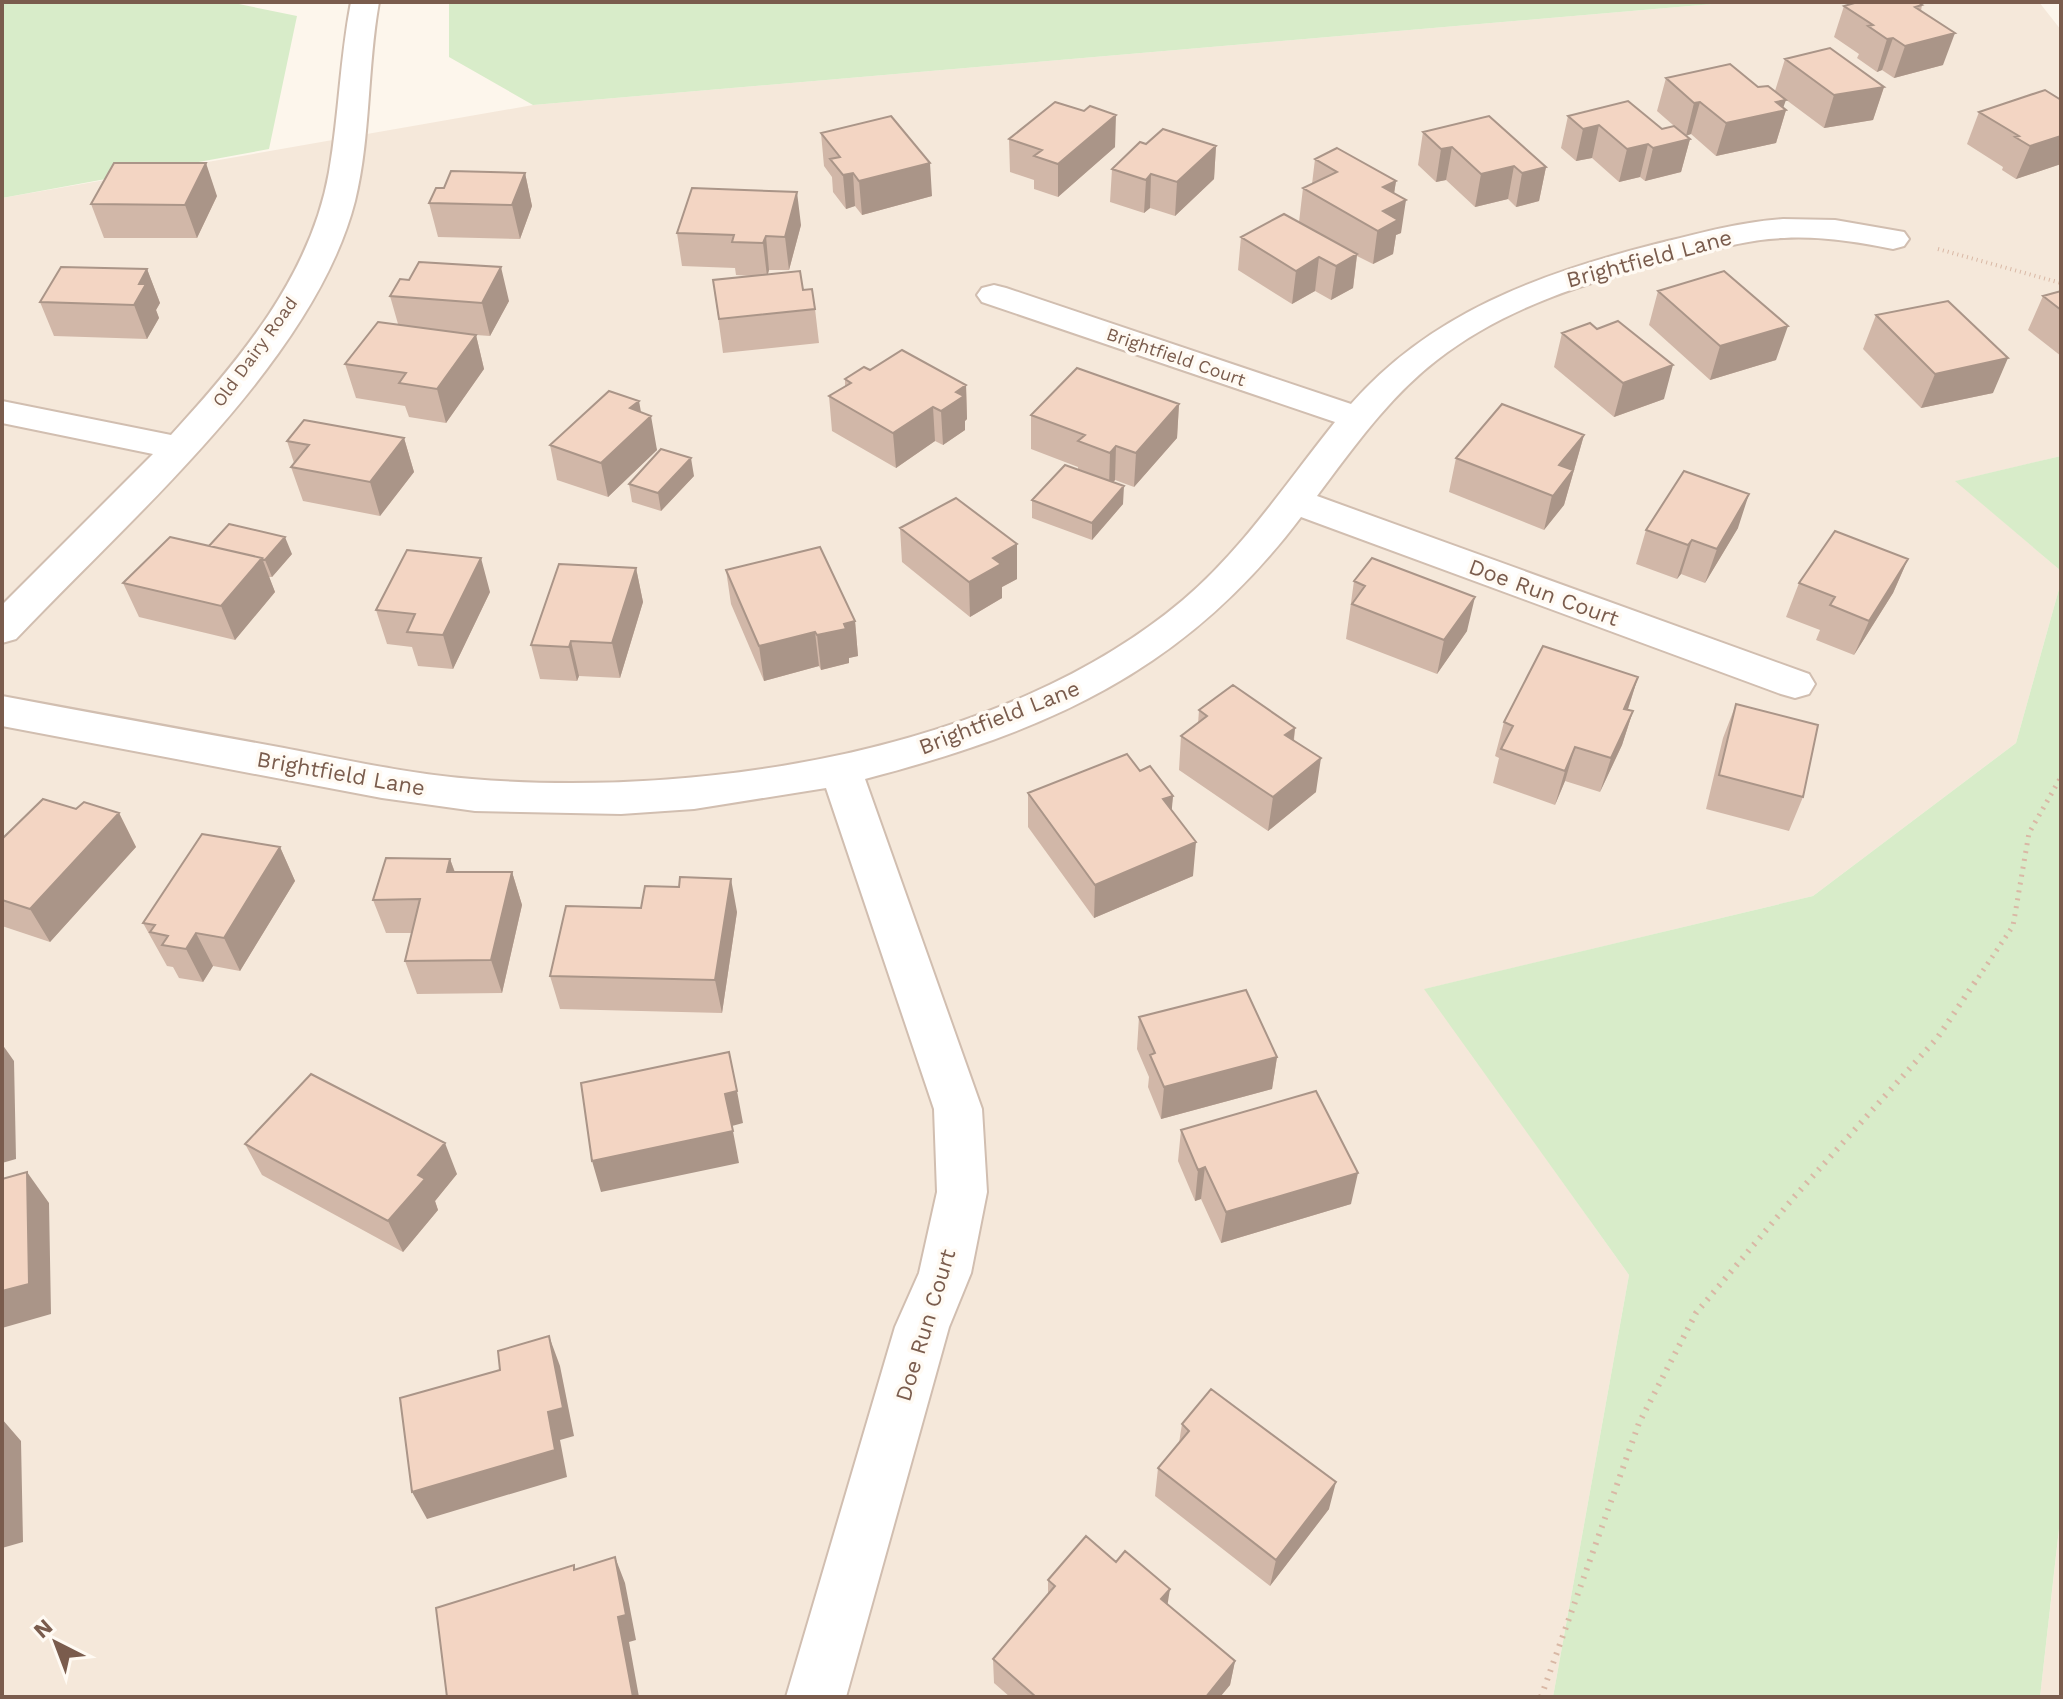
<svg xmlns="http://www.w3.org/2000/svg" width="2063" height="1699" viewBox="0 0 2063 1699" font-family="'Work Sans',sans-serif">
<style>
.residential{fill:#f5e8da}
.green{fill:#d8ecc9}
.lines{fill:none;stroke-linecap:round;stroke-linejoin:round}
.minor-casing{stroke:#d1beb0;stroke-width:4}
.path-far2{stroke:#d9b8a5;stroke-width:4;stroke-dasharray:1 4;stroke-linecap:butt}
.path-far1{stroke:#d9b8a5;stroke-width:5;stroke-dasharray:2 6;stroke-linecap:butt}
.path{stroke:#d9b8a5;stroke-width:6;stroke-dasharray:2 7;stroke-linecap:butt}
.minor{fill:#fff;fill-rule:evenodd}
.wall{fill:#d1b7a8}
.shaded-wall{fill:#aa9588}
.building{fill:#f3d5c3;stroke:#aa9588;stroke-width:2}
.labels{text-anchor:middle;stroke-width:7;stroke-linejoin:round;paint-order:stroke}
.far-street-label{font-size:18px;fill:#7a5c4d;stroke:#fffaf3}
.street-label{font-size:22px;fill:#7a5c4d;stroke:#fffaf3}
</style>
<rect width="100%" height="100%" fill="#fdf6ec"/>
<!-- residential -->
<path class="residential" d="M1736,2H2039L2061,30V456L1956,481L2061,571V582L2016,743L1813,896L1425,989L1629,1275L1553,1697H2V198L533,105Z
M2061,1512V1697H2040Z"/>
<!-- green -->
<path class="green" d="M2,2H229L297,16L269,149L2,198Z
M449,2H1736L533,105L449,57Z
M2061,456V571L1955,481Z
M2061,582V1511L2040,1697H1553L1629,1275L1424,989L1813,896L2016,743Z"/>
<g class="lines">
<!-- minor casing -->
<g class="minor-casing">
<path id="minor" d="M351,2H379C367,68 371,136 355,201C314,362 128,520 16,639L2,643V605L153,454L2,423V401L171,435C240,360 311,275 329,172C339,115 340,58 351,2Z
M1783,219L1835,220L1904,232L1909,239L1904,246L1893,249C1857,242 1821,236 1784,238C1748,239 1712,250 1677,259C1593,280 1506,306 1437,360C1389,397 1353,448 1317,496L1809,674L1815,684L1809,694L1795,698L1781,694L1301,517C1184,672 1048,731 865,779L982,1109L987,1192L971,1273L949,1327L846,1697H786L895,1327L919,1273L937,1192L934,1109L826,788L694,809L621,814L475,811L382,798L2,726V696C96,714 190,731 284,748C346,760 409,774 472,779C701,798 1003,752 1183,600C1243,549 1286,483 1335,422L982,302L977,295L982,288L994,285L1006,288L1351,404C1431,313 1539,274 1652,245C1696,234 1739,222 1783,219Z"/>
</g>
<!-- path-far2 -->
<path class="path-far2" d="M1938,249L2061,283"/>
<!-- path-far1 -->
<path class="path-far1" d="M1974,984L2013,926L2029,833L2061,777"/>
<!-- path -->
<path class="path" d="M1541,1697L1639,1423L1696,1313L1795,1196L1938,1037L1975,982"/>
<!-- minor -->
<use href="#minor" class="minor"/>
</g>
<!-- wall -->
<path class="wall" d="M1922,5L1921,11L1943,65L1894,78L1882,70L1877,72L1857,58L1859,54L1834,37L1844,6Z
M1785,59L1884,87L1873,120L1824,128L1777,93L1783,108L1786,110L1776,143L1716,156L1691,134L1686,135L1690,139L1681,172L1645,181L1640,177L1619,182L1592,158L1576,161L1561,148L1568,116L1681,132L1657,111L1666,78L1758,87L1775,91Z
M2061,100V164L2016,179L2002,170L2003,167L1967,144L1979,112Z
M1423,132L1546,167L1539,201L1516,207L1508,199L1475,207L1446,180L1436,182L1418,165Z
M821,133L932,196L862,215L855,206L846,209L833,192L832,177L824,166Z
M1009,139L1115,147L1058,197L1034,189V180L1010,172Z
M1146,144L1216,146L1214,179L1175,216L1150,208L1144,213L1110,202L1112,169Z
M1315,159L1396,181L1394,193L1401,233L1396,235L1393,254L1373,264L1357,256L1353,288L1331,300L1315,291L1292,304L1238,270L1241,237L1299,222L1303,188L1312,184Z
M525,173L532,206L520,239L438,237L429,203L444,188Z
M217,196L197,238H104L91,204Z
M801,225L789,270H769L768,275L803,290L815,309L819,343L723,353L713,280L753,276L736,275L735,268L682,266L677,233Z
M147,269L160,303L156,310L159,318L147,339L54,336L40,302Z
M1658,291L1776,360L1710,380L1649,325Z
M2061,291V356L2028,330L2043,296Z
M390,296L509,301L490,336L476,335L484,369L446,423L409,417L405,406L356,398L345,364L398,324Z
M1876,315L1993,393L1921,408L1863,349Z
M1597,329L1664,399L1614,417L1554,367L1562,333Z
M870,370L966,385L967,419L965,421V430L943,445L935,441L896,468L832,431L829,396L845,387V379Z
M1179,404L1177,438L1134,487L1115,480L1113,483L1123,504L1092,540L1032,518V500L1078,470V467L1031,449V415Z
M641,412L657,450L608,497L557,480L550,445Z
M1584,435L1564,505L1544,530L1449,492L1456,458Z
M404,438L414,472L380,516L303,501L291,467L294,463L287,441Z
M694,476L661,511L632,502L629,484Z
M900,528L1017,544V579L1002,587V598L970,617L902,562Z
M1738,528L1705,583L1681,574L1677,579L1636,564L1646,530Z
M209,546L292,554L272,577H269L275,592L235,640L139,617L123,583Z
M1908,559L1893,593L1854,655L1816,640L1820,630L1786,617L1799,583Z
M636,568L643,602L620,678L579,676L577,681L540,679L531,645Z
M726,570L855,621L858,656L849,658V663L821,670L819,666L764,681L731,604Z
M1354,581L1467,631L1437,674L1346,639Z
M490,592L453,669L418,666L412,647L387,644L376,610Z
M1638,677L1628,709L1633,711L1622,745L1600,792L1565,781L1555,805L1493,783L1499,758L1495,756L1504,722Z
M1736,704L1803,797L1789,831L1706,809L1723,738Z
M1199,710L1295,728L1294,741L1316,792L1268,831L1179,770L1181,736L1198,724Z
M1140,771L1173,796L1171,811L1193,876L1094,918L1028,827V793Z
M76,809L119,813L136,847L50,942L2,926V839Z
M280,847L295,881L240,971L213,966L203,982L179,978L173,967L167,966L143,923Z
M450,859L455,872H512L522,905L502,993L417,994L405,961L412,933H386L373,900Z
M737,912L722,1013L560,1009L550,976Z
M1139,1017L1277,1057L1272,1089L1161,1119L1148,1087L1149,1077L1137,1049Z
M1181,1130L1351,1204L1221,1243L1201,1199L1195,1201L1178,1161Z
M245,1144L457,1174L435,1201L438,1210L403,1252L262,1175Z
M1182,1424L1329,1509L1270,1586L1155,1496L1158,1468L1179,1443Z
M1048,1580L1235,1661L1230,1685L1220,1697H1010L994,1683L993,1659L1048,1595Z"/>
<!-- shaded-wall -->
<path class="shaded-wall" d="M1955,33L1943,65L1894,78L1905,46Z
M1893,38L1882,70L1877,72L1887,39Z
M1884,87L1873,120L1824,128L1834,95Z
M1786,100L1782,111L1786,110L1776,143L1716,156L1726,123L1776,102Z
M1700,102L1691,134L1686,136L1694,103Z
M1116,115L1115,147L1058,197V164Z
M1599,125L1592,158L1576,161L1583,129Z
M2061,136V164L2016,179L2030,146Z
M1690,139L1681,172L1645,181L1653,148Z
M1648,144L1640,177L1619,182L1627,149Z
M1216,146L1214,179L1175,216L1177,182Z
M1452,147L1446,180L1436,182L1441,149Z
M206,163L217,196L197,238L185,205Z
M930,163L932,196L862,215L859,181Z
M1514,166L1508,199L1475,207L1481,174Z
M1546,167L1539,201L1516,207L1522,173Z
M525,173L532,206L520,239L512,205Z
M853,173L855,206L846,209L843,175Z
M1151,174L1150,208L1144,213L1146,180Z
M1396,181L1392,207L1406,200L1401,233L1396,235L1393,254L1373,264L1383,187Z
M797,192L801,225L789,270L785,237Z
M766,236L769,270L767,276L763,243Z
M1357,254L1353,288L1331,300L1336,266Z
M1319,257L1315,291L1292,304L1296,271Z
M501,267L509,301L490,336L482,303Z
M147,269L160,303L156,310L159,318L147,339L134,305L139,284Z
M1788,326L1776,360L1710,380L1720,346Z
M476,335L484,369L446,423L437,389Z
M2008,358L1993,393L1921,408L1935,374Z
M1673,365L1664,399L1614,417L1623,383Z
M966,385L967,419L965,421V430L943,445L941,411L956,392Z
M639,401L643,423L651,416L657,450L608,497L601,463L630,408Z
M1179,404L1177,438L1134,487L1136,453Z
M933,407L935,441L896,468L893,433Z
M1584,435L1564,505L1544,530L1559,465Z
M404,438L414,472L380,516L370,482Z
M1116,446L1115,480L1109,487L1110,453Z
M691,458L694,476L661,511L658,493Z
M1124,486L1123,504L1092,540V523Z
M1749,494L1738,528L1705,583L1717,549Z
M285,537L292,554L272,577L265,560Z
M1692,540L1681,574L1677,579L1688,545Z
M1017,544V579L1002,587V598L970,617L969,582L993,558Z
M262,558L275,592L235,640L221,606Z
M481,558L490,592L453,669L443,635Z
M1908,559L1893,593L1854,655L1869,621Z
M636,568L643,602L620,678L612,643Z
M1475,597L1467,631L1437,674L1444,640Z
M855,621L858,656L849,658V663L821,670L817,635L844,624Z
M815,632L819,666L764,681L759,646Z
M571,641L579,676L577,681L569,647Z
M1638,677L1627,712L1624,709Z
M1633,711L1622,745L1600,792L1611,758Z
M1295,728L1291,762L1285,735Z
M1575,747L1565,781L1555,805L1565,771Z
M1321,758L1316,792L1268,831L1273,797Z
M1173,796L1170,830L1163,799Z
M119,813L136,847L50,942L30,909Z
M1196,842L1193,876L1094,918L1095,885Z
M280,847L295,881L240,971L224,938Z
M450,859L462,893L447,872Z
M512,872L522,905L502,993L491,960Z
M731,879L737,912L722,1013L715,980Z
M196,933L213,966L203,982L186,949Z
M2,1044L14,1061L16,1159L2,1163Z
M1277,1057L1272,1089L1161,1119L1164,1087Z
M737,1091L743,1123L732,1126L739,1163L601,1192L592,1161L725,1094Z
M445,1143L457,1174L435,1201L438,1210L403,1252L388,1221L418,1175Z
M1205,1167L1201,1199L1195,1201L1198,1170Z
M27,1172L49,1203L51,1314L2,1328V1291Z
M1358,1173L1351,1204L1221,1243L1226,1212Z
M549,1336L560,1366L574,1436L560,1440L567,1477L427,1519L412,1492L548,1412Z
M2,1419L21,1441L23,1542L2,1548Z
M1336,1482L1329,1509L1270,1586L1276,1560Z
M615,1557L625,1583L636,1640L629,1642L639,1697H633L618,1617Z
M1170,1589L1166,1614L1161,1599Z
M1235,1661L1230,1685L1220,1697H1206Z"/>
<!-- building -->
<path class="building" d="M1858,2H1917L1922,5L1915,7L1955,33L1905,46L1893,38L1887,39L1868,26L1873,25L1844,6Z
M1830,48L1884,87L1834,95L1785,59Z
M1730,64L1758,87L1768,86L1786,100L1776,102L1786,110L1726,123L1700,102L1694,103L1666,78Z
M2045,90L2061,100V136L2030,146L2015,137L2019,136L1979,112Z
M1628,101L1662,129L1674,126L1690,139L1653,148L1648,144L1627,149L1599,125L1583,129L1568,116Z
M1055,102L1084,111L1090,106L1116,115L1058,164L1034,156L1042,150L1009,139Z
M891,116L930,163L859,181L853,173L843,175L830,159L840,157L821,133Z
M1489,116L1546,167L1522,173L1514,166L1481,174L1452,147L1441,149L1423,132Z
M1163,129L1216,146L1177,182L1151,174L1146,180L1112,169L1140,142L1146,144Z
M1337,148L1396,181L1383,187L1406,200L1383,211L1398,220L1378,231L1303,188L1337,172L1315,159Z
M114,163H206L185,205L91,204Z
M451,171L525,173L512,205L429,203L436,188H444Z
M692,188L797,192L785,237L766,236L763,243L732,242L734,235L677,233Z
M1284,214L1357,254L1336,266L1319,257L1296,271L1241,237Z
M419,262L501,267L482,303L390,296L400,279L409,280Z
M61,267L147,269L139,284H146L134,305L40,302Z
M800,271L803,290L812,289L815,309L719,319L713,280Z
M1724,271L1788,326L1720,346L1658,291Z
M2061,291V310L2043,296Z
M1948,301L2008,358L1935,374L1876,315Z
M1618,321L1673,365L1623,383L1562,333L1590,323L1597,329Z
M378,322L476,335L437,389L399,383L406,373L345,364Z
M902,350L966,385L956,392L964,396L941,411L933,407L893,433L829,396L851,383L845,379L864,367L870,370Z
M1077,368L1179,404L1136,453L1116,446L1110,453L1078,441L1085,435L1031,415Z
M609,391L639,401L630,408L651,416L601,463L550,445Z
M1502,404L1584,435L1559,465L1573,470L1553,496L1456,458Z
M304,420L404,438L370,482L291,467L309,445L287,441Z
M661,449L691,458L658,493L629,484Z
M1065,465L1124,486L1092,523L1032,500Z
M1684,471L1749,494L1717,549L1692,540L1688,545L1646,530Z
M956,498L1017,544L993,558L1001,564L969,582L900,528Z
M229,524L285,537L265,560L261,559L262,558L209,546Z
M1835,531L1908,559L1869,621L1830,605L1835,597L1799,583Z
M170,537L262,558L221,606L123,583Z
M820,547L855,621L844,624L846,629L817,635L815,632L759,646L726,570Z
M407,550L481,558L443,635L407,632L415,614L376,610Z
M1372,558L1475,597L1444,640L1352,604L1365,586L1354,581Z
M559,564L636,568L612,643L571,641L569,647L531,645Z
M1543,646L1638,677L1624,709L1633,711L1611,758L1575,747L1565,771L1501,749L1513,726L1504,722Z
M1233,685L1295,728L1285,735L1321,758L1273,797L1181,736L1207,716L1199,710Z
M1736,704L1818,725L1803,797L1719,775Z
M1127,754L1140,771L1150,766L1173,796L1163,799L1196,842L1095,885L1028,793Z
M43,799L76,809L84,802L119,813L30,909L2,900V839Z
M202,834L280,847L224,938L196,933L186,949L162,945L168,936L150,932L155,925L143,923Z
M386,858L450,859L447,872H512L491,960L405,961L420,899L373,900Z
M680,877L731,879L715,980L550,976L566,906L641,908L645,886L679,887Z
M1246,990L1277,1057L1164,1087L1150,1055L1155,1053L1139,1017Z
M729,1052L737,1091L725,1094L733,1131L592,1161L581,1083Z
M311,1074L445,1143L418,1175L425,1179L388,1221L245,1144Z
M1316,1091L1358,1173L1226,1212L1205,1167L1198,1170L1181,1130Z
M27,1172L29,1284L2,1291V1179Z
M549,1336L563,1408L548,1412L555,1450L412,1492L400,1398L500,1370L498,1351Z
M1211,1389L1336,1482L1276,1560L1158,1468L1189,1431L1182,1424Z
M1086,1536L1116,1562L1125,1551L1170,1589L1161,1599L1235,1661L1206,1697H1036L993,1659L1055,1586L1048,1580Z
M615,1557L626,1615L618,1617L633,1697H447L436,1608L574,1565V1570Z"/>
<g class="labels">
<!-- far-street labels -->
<g class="far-street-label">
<text transform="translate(255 352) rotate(-54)" y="6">Old Dairy Road</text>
<text transform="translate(1176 357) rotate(19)" y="6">Brightfield Court</text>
</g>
<!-- street labels -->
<g class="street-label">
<text transform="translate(1649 258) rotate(-15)" y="8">Brightfield Lane</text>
<text transform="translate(1544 592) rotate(20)" y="8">Doe Run Court</text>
<text transform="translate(999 717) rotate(-21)" y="8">Brightfield Lane</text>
<text transform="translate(341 773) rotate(10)" y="8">Brightfield Lane</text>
<text transform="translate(925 1325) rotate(-73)" y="8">Doe Run Court</text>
</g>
</g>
<!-- border -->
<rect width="2063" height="1699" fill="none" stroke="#7a5c4d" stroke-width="8"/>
<!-- north arrow -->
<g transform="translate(56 1643) rotate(318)" stroke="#fffaf3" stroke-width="6" paint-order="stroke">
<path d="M0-6L14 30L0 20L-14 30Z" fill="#7a5c4d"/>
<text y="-12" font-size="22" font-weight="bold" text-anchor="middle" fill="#7a5c4d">N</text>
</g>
</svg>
